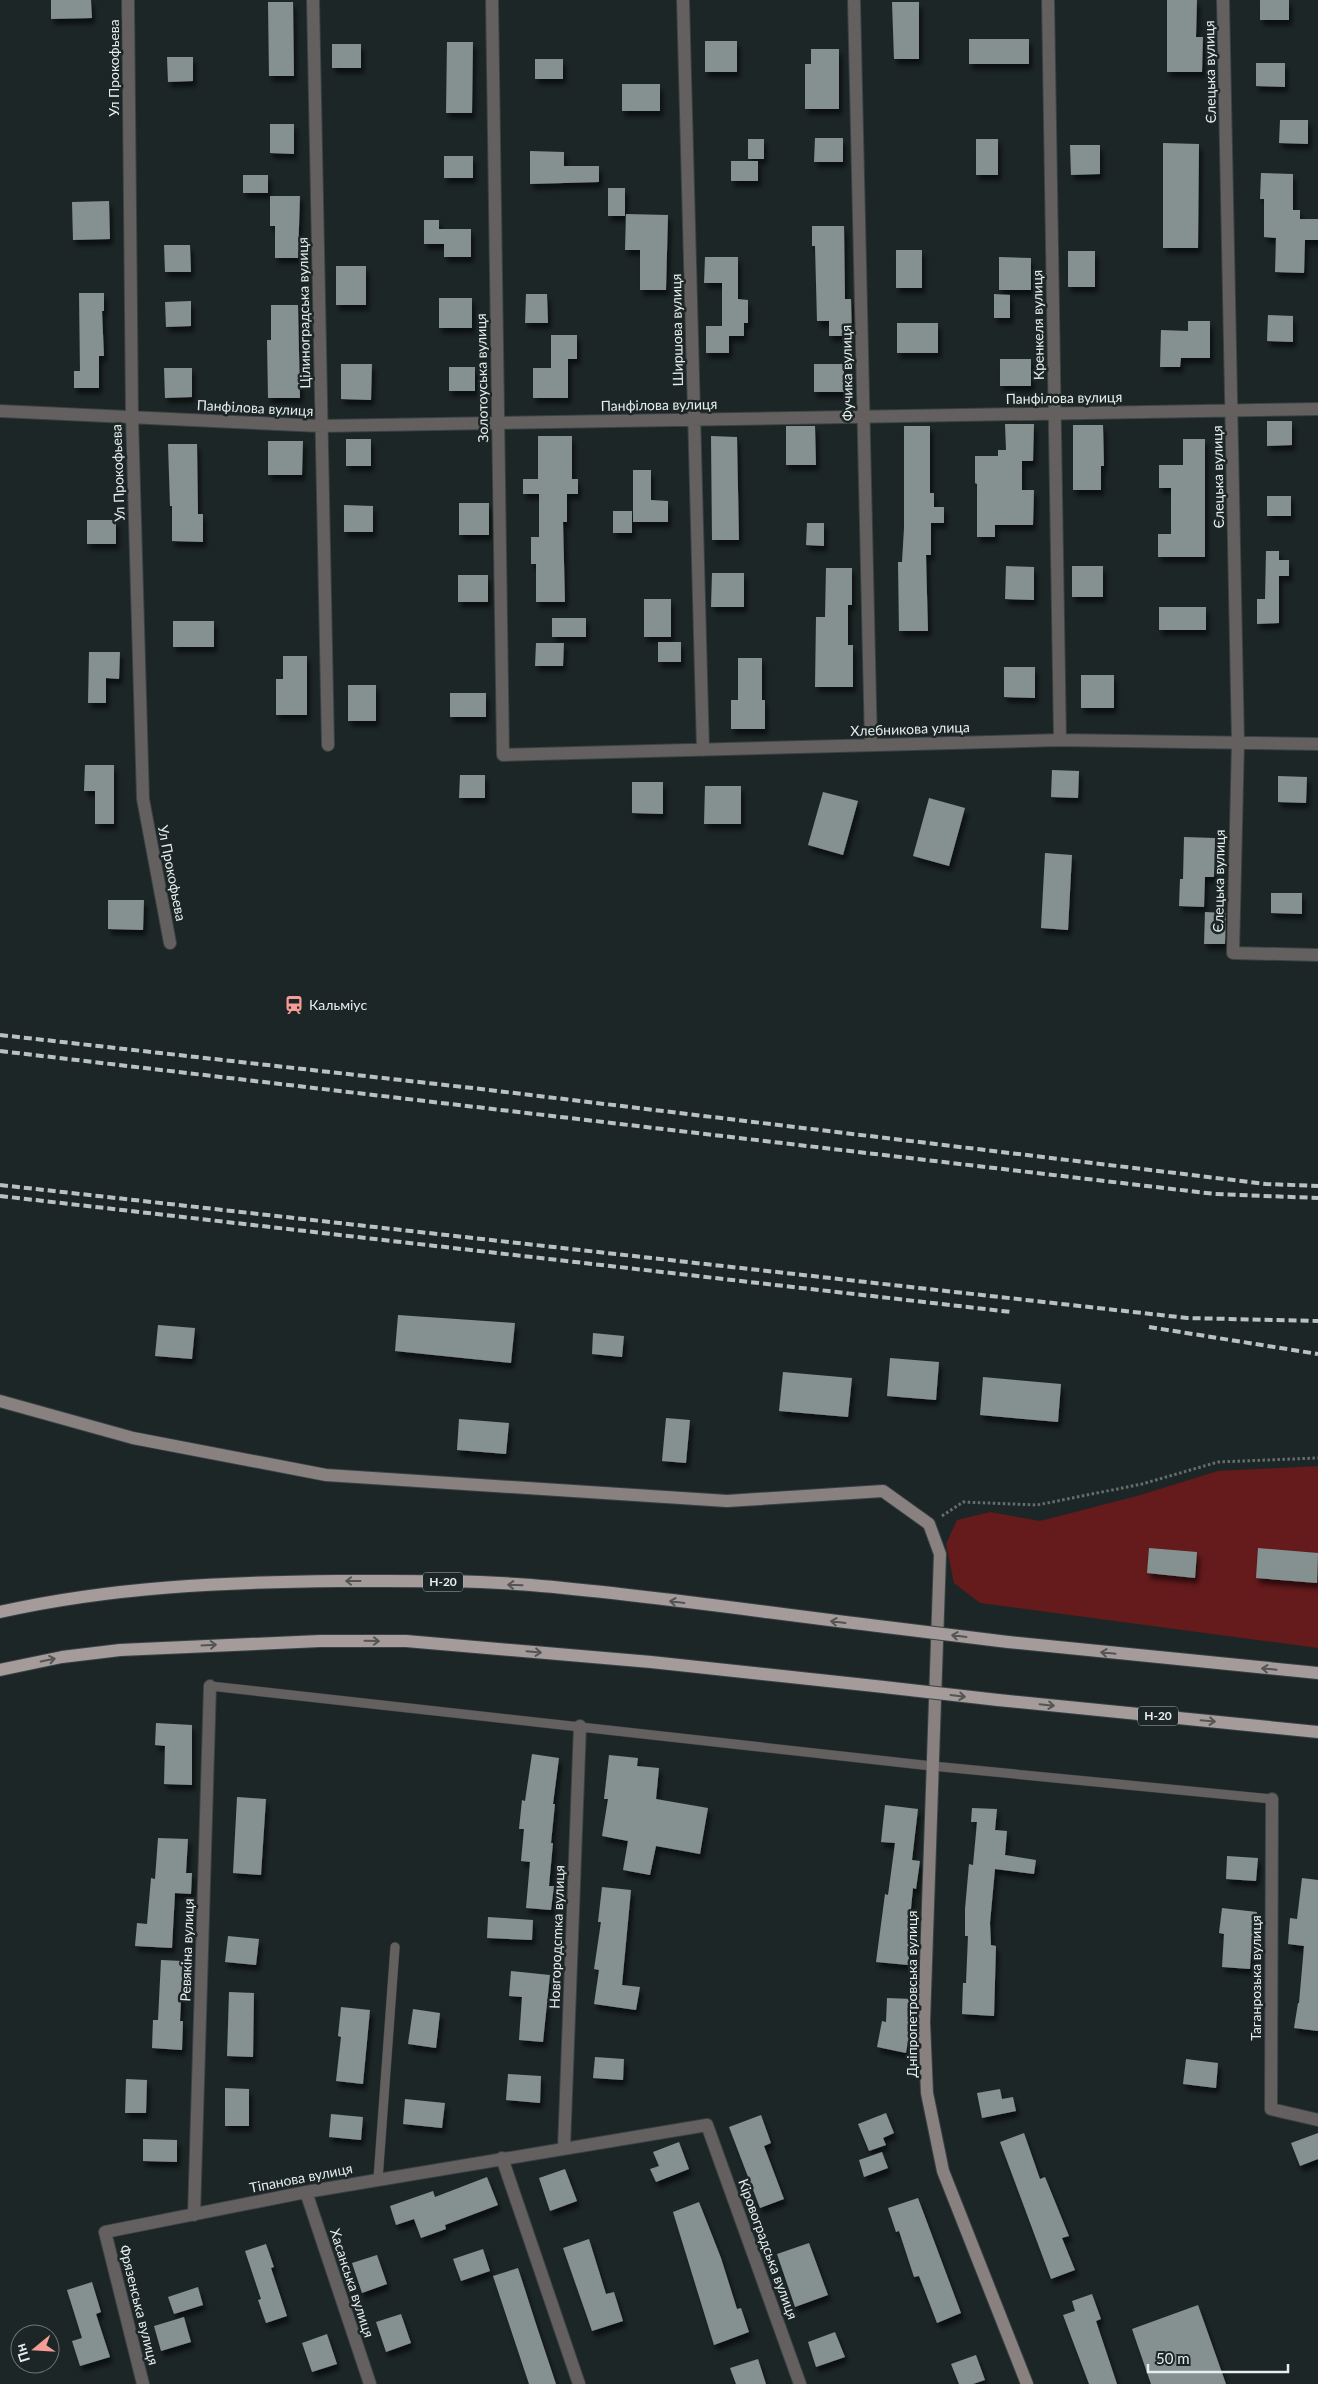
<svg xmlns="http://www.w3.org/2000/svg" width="1318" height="2384" viewBox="0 0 1318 2384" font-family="Lato,sans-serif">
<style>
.green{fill:#651a1c}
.building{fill:#859090;filter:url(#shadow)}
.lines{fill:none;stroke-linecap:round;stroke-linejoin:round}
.lane-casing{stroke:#394242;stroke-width:10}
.street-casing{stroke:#394242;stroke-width:14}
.secondary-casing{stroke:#394242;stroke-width:14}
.primary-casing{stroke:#394242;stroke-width:14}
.path{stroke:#656d6d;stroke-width:3;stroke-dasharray:2.5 2.5;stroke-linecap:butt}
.lane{stroke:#64605f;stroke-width:9}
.street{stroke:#64605f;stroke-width:12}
.secondary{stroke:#888180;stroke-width:12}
.primary{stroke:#a49b9a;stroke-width:12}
.rail{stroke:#bac1c1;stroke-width:4;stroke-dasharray:8 4;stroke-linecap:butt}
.primary-bridge-casing{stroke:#394242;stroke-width:14;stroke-linecap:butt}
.primary-bridge{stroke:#a49b9a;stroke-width:12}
.oneway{stroke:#535554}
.labels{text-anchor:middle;stroke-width:5;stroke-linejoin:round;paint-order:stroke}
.shield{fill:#1d2626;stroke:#aab1b1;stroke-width:1}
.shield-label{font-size:12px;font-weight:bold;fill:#e7eded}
.street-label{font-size:14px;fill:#e7eded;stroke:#1d2626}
.poi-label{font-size:14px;fill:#e7eded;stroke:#1d2626;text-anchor:start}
</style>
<defs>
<filter id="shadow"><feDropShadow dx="3" dy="5.5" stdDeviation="2.5" flood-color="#0009"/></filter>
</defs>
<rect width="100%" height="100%" fill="#1d2626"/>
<!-- green -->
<path class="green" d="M1318,1466V1648L980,1603L954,1583L946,1544L957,1520L990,1512L1040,1521L1137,1496L1218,1471Z"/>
<!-- building -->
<path class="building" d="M51,0H91L92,18L51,19Z
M1167,0H1197L1196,37H1203L1202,72H1167Z
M1260,0H1289V20H1260Z
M268,2H293L294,76H269Z
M892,2H919V59H894Z
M969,39H1029V64H969Z
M705,41H737V72H705Z
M447,42H473L472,113H446Z
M332,44H361V68H332Z
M811,49H839V109H805V64H811Z
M167,57H193V81L168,82Z
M535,59H563V79H535Z
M1256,63H1285V87L1256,86Z
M622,84H660V111H622Z
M1280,120H1308V144L1279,143Z
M270,124H294V154L270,153Z
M815,138H843V162H814Z
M748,139H764V159H748Z
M976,139H998V175H976Z
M1163,143L1199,144L1198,248H1163Z
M1070,145H1100V174L1071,175Z
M530,151L564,152V166H599V182L530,184Z
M444,156H473V178H444Z
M731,161H758V181H731Z
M1261,173L1293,174V210H1300V219H1318V240H1305L1304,273L1275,272L1276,238L1264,237V199H1260Z
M243,175H268V193H243Z
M608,188H625V216H608Z
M270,196H300L298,258H275V226H270Z
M109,201L110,239L73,240L72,202Z
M626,214L668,215L666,290H640V250H625Z
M424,220H439V229H471V257H444V244H424Z
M812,226H844L845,299H851L852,336H829V321H817L815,246H812Z
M164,245H190L191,272H165Z
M896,250H922V288H896Z
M1068,251H1095V287H1068Z
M705,257H738V299L748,300V323H744V336H729V353H706V326H722V283H704Z
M999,257L1031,258V290H999Z
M336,266H366V305H336Z
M79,293H104V311H102L104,356H99V388H74V371H80Z
M526,294H547L548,323H525Z
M994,294L1010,295V318H994Z
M439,298H472V328H439Z
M191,301V326L166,327L165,302Z
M271,305H298L300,398H268L267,340H271Z
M1268,315L1293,316V342L1267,341Z
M1188,321H1210V358H1181L1180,367H1160L1161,330L1188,331Z
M897,323H938V353H897Z
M551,335H577V359H568V398H533V368H551Z
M1000,359H1031V386H1000Z
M341,364H372L371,400L341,399Z
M814,364H844V392H814Z
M449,367H475V391H449Z
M164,368H192V397L165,398Z
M1267,421H1292V445L1267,446Z
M1005,424H1034L1033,461H1022V490H1034L1033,525H995V537H977V484L975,483V456H998V450H1006Z
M1073,425H1103L1104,466H1101V490H1073Z
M786,426H815L816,465H786Z
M904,426H930V493H934V507H944V523H931V555H926L928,631H899L898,562H902L904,528Z
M538,436H572V479H578V494H567V522H563L565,602H536V564H531V537H539V494H523V479H538Z
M711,436L737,437L739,540H712Z
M346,439H371V466H346Z
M1183,439H1205V557H1158V534H1171V488H1159V465H1183Z
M268,441H303L302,475H268Z
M168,444H197L198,514H203V542L172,541V506H170Z
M633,470H651V500L668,501V522H633Z
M1267,496H1291V516H1267Z
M459,503H489V535H459Z
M344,505L373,506V532H344Z
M613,511H632V533H613Z
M87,520H116V544H87Z
M807,523H824V546L806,545Z
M1266,551H1279V560H1289V576H1279V623L1257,624V599H1265Z
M1006,566L1034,567V600L1005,599Z
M1072,566H1103V597H1072Z
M826,568H852V605H848V645H853V687H815L816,617H825Z
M712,573H744V607H711Z
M458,575H488V602H458Z
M644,599H671V637H644Z
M1159,607H1206V630H1159Z
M552,618H586V637H552Z
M173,621H214V647H173Z
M658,642H681V662H658Z
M536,643H564L563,666H535Z
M89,652H120L119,679L106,678V703H88Z
M283,656H307V715H276V679H283Z
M738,658H762V700H765V729H731V700H738Z
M1004,667H1035V698L1004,697Z
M1081,675H1114V708H1081Z
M348,685H376V721H348Z
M450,693H486V717H450Z
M85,765H114V824H95V791H84Z
M1052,770L1079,771L1078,798L1051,797Z
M460,775H485V798H459Z
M1278,776L1307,777L1306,803L1278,802Z
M632,782H663V814L632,813Z
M705,786H741V824H704Z
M823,792L858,801L843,855L808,845Z
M929,798L965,808L949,866L913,856Z
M1184,837L1215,838L1214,877H1205L1204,907L1179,906L1180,879H1183Z
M1045,853L1072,855L1068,930L1041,928Z
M1271,893H1302V914L1271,913Z
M108,900H144L143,930L108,929Z
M1205,912L1226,913L1225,944H1204Z
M398,1315L515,1323L511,1363L395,1351Z
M158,1325L195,1328L192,1359L155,1356Z
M593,1333L624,1336L622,1357L592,1354Z
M890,1358L939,1362L936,1400L887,1396Z
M783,1372L852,1378L848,1417L779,1411Z
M983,1377L1061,1384L1058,1422L980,1415Z
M666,1418L690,1420L686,1463L662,1461Z
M459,1419L509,1423L506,1454L457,1450Z
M1149,1548L1197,1552L1195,1578L1147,1573Z
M1258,1548L1318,1553L1317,1583L1256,1578Z
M156,1723L192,1725V1785L164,1784L165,1746L155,1745Z
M532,1754L559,1758L553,1804H555L551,1843H553L549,1886H554L551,1910L526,1908L530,1862L521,1861L524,1829H519L522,1800L525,1801Z
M609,1755L638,1758L637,1766L659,1768L656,1799L708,1808L700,1854L656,1846L650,1875L623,1870L628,1841L602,1836L608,1799H604Z
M237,1797L266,1799L261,1875L233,1873Z
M885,1805L918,1809L912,1860L920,1861L916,1889L913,1888L908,1939H911L908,1965L876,1962L885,1894L888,1895L895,1843L881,1842Z
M972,1808L997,1809L995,1830L1007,1831L1005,1855L1036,1860L1034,1874L995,1869L990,1923L991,1945L996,1946L994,2016L962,2014L963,1983H966L968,1936H965V1909L969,1864L973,1865L977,1822H971Z
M158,1838L188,1839L186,1873H192L191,1894L175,1893L172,1948L135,1946L137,1923L147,1924L151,1878L155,1879Z
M1227,1856L1258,1858L1256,1881L1226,1879Z
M1302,1878L1318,1880V2031L1294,2028L1298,2003H1299L1304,1946L1288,1944L1290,1918L1297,1919Z
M602,1887L631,1890L622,1985L640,1987L636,2010L594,2004L599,1970L594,1969L601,1922H598Z
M1222,1908L1257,1912L1255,1937H1252L1250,1969L1222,1967L1224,1934L1219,1933Z
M488,1917L533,1920L532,1940L487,1938Z
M228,1936L259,1939L256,1965L225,1962Z
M161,1960L183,1961L180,2021H183L182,2050L152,2048L153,2020H158Z
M511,1971L550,1975L543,2042L519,2040L522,1997L509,1996Z
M229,1992L254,1993L253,2057L227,2056Z
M887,1998L913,1999L911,2024L906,2053L877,2047L882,2021L886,2022Z
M341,2007L370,2010L363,2084L336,2081L341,2037L338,2036Z
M413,2009L440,2013L436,2048L408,2044Z
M595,2057L624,2059L623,2080L593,2078Z
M1186,2059L1218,2063L1216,2088L1183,2084Z
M508,2074L541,2076L540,2103L506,2100Z
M126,2079L147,2080L146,2113H125Z
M225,2088L249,2089V2126H225Z
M1000,2089L1002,2099L1013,2097L1016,2111L982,2118L977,2093Z
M405,2099L445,2103L442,2128L403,2124Z
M886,2113L894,2133L883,2138L886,2145L869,2151L858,2124Z
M331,2114L363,2117L361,2140L329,2137Z
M761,2115L771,2143L764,2146L784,2199L760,2208L729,2127Z
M1024,2133L1040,2179L1045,2177L1069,2236L1062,2238L1075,2270L1051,2279L1000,2142Z
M1318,2133V2159L1300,2166L1291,2143Z
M143,2139L177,2140V2162L143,2161Z
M679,2142L689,2169L656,2182L650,2169L659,2166L653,2152Z
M882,2152L888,2168L864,2177L859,2160Z
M565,2169L577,2201L550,2211L539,2178Z
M487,2177L498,2205L445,2225L446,2229L421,2238L414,2219L396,2225L390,2206L433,2191L435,2197Z
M918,2198L961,2313L937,2323L919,2276L914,2277L899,2231L896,2232L888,2208Z
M699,2202L721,2258L737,2309L741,2308L749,2332L714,2345L673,2212Z
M589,2239L606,2294L614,2292L623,2321L592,2331L563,2248Z
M809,2243L828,2295L795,2307L777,2254Z
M266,2244L274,2267L271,2268L287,2316L266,2323L258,2300L261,2299L245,2251Z
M483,2249L490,2271L461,2281L453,2259Z
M377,2255L387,2284L362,2293L352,2263Z
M518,2268L536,2324L556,2384H529L493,2276Z
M92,2282L101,2312L96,2314L110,2357L80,2366L72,2341L82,2338L67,2290Z
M198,2287L203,2305L174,2314L168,2297Z
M1092,2294L1101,2319L1096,2321L1117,2384H1089L1063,2315L1075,2311L1072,2301Z
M1198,2305L1226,2384H1151L1132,2329Z
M401,2314L411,2343L386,2352L376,2322Z
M184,2317L191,2342L161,2351L154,2326Z
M835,2332L845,2357L816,2367L808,2342Z
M327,2334L337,2364L312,2372L302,2343Z
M976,2355L985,2380L973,2384H959L951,2364Z
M758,2359L766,2384H736L730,2368Z"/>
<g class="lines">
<!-- lane casing -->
<g class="lane-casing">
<path id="lane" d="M210,1686L932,1766L1272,1799
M378,2179L395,1947"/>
</g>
<!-- street casing -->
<g class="street-casing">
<path id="street" d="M128,0L132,417L143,799L170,943
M313,0L328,745
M492,0L503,755L1060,740L1318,744
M683,0L703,750
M854,0L871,745
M1048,0L1060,740
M1223,0L1238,742L1233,953L1318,955
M0,411L321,426L1318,409
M1272,1799L1271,2109L1318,2120
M564,2148L580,1726
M502,2158L579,2384
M306,2192L370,2384
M194,2215L210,1686
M143,2384L105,2232L306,2192L707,2125L800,2384"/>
</g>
<!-- secondary casing -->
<g class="secondary-casing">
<path id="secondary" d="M0,1401L133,1438L326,1475L727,1501L883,1491L929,1524L940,1554L924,2022L927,2093L943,2171L1027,2384"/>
</g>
<!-- primary casing -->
<g class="primary-casing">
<path id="primary" d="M0,1612C111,1587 224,1582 338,1581C402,1581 467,1580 531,1585C650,1595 768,1613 886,1627
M1008,1642L1318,1673
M0,1670L62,1657L120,1650L320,1641H406L651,1662L875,1686
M998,1700L1318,1732"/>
</g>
<!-- path -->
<path class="path" d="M942,1516L963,1502L1037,1505L1142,1484L1218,1462L1318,1458"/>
<!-- lane -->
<use href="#lane" class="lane"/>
<!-- street -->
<use href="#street" class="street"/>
<!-- secondary -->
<use href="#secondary" class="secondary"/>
<!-- primary -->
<use href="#primary" class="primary"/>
<!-- rail -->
<path class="rail" d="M0,1035L481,1089L1266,1184L1318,1186
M0,1051L1215,1194L1318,1198
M0,1185L1187,1318L1318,1321
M0,1196L1011,1312
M1149,1327L1318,1354"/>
<!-- primary-bridge casing -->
<g class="primary-bridge-casing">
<path id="primary-bridge" d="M886,1627L1008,1642
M875,1686L998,1700"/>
</g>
<!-- primary-bridge -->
<use href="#primary-bridge" class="primary-bridge"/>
</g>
<!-- one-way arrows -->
<defs><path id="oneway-shaft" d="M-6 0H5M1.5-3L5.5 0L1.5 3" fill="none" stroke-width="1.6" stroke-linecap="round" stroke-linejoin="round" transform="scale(1.25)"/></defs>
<g class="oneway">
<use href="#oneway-shaft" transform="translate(353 1581) rotate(180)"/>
<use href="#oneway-shaft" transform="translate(515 1585) rotate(-178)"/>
<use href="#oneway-shaft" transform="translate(677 1602) rotate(-173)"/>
<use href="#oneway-shaft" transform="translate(838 1622) rotate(-173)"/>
<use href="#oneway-shaft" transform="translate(959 1636) rotate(-173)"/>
<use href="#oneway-shaft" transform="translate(372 1641) rotate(1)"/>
<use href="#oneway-shaft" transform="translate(209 1645) rotate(-3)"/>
<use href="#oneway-shaft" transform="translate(534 1652) rotate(5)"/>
<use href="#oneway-shaft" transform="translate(1108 1653) rotate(-174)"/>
<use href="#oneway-shaft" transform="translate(48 1660) rotate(-12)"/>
<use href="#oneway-shaft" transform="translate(1269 1669) rotate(-175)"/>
<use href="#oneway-shaft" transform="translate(958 1696) rotate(7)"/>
<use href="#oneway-shaft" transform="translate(1047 1705) rotate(6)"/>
<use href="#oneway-shaft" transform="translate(1208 1721) rotate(5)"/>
</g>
<!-- icons -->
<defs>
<g id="station-bare" transform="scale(1.5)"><path d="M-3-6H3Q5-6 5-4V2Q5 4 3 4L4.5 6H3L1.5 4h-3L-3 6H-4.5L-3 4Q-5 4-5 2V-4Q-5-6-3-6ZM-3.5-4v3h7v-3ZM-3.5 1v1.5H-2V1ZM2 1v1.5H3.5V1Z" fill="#f59c96" stroke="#1d2626" stroke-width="2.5" paint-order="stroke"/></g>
</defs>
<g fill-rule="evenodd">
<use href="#station-bare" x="294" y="1005"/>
</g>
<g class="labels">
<!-- shield labels -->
<g class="shield">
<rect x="423" y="1572.5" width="40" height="19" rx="4"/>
<rect x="1138" y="1706.5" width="40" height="19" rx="4"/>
</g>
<g class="shield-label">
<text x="443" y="1586">Н-20</text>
<text x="1158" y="1720">Н-20</text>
</g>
<!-- street labels -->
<g class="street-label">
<text transform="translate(114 68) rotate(-90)" y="5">Ул Прокофьева</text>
<text transform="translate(1210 72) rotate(-91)" y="5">Єлецька вулиця</text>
<text transform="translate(304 313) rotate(-91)" y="5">Цілиноградська вулиця</text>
<text transform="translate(1038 325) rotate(-91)" y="5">Кренкеля вулиця</text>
<text transform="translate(677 330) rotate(-91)" y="5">Ширшова вулиця</text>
<text transform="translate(847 373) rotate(-91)" y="5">Фучика вулиця</text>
<text transform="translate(482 378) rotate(-91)" y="5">Золотоуська вулиця</text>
<text transform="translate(1064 398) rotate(-1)" y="5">Панфілова вулиця</text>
<text transform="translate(659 405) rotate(-1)" y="5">Панфілова вулиця</text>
<text transform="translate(255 408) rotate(3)" y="5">Панфілова вулиця</text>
<text transform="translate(118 473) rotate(-92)" y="5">Ул Прокофьева</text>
<text transform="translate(1218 477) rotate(-91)" y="5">Єлецька вулиця</text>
<text transform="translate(910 729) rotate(-2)" y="5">Хлебникова улица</text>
<text transform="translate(172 873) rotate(79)" y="5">Ул Прокофьева</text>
<text transform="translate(1219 881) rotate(-89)" y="5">Єлецька вулиця</text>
<text transform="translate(557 1937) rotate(-88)" y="5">Новгородсmка вулиця</text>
<text transform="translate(187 1950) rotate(-88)" y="5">Ревякiна вулиця</text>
<text transform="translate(1256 1978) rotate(-90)" y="5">Таганрозька вулиця</text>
<text transform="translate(912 1994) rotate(-90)" y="5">Дніпропетровська вулиця</text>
<text transform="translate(301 2178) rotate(-11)" y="5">Тіпанова вулиця</text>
<text transform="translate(768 2249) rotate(70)" y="5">Кіровоградська вулиця</text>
<text transform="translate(352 2283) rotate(72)" y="5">Хасанська вулиця</text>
<text transform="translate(139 2305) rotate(76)" y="5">Фрязенська вулиця</text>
</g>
<!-- poi labels -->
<g class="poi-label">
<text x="309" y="1010">Кальміус</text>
</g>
</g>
<!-- north arrow -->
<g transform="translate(35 2349) rotate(252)"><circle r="24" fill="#1d2626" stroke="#6e7676"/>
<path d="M0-4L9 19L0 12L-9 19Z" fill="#f59c96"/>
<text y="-8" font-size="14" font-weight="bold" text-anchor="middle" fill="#e7eded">Пн</text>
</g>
<!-- scale -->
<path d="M1148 2364v8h140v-8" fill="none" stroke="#e7eded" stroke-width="2.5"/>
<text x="1156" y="2364" font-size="15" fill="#e7eded" stroke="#1d2626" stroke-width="4" paint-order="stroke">50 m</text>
</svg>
